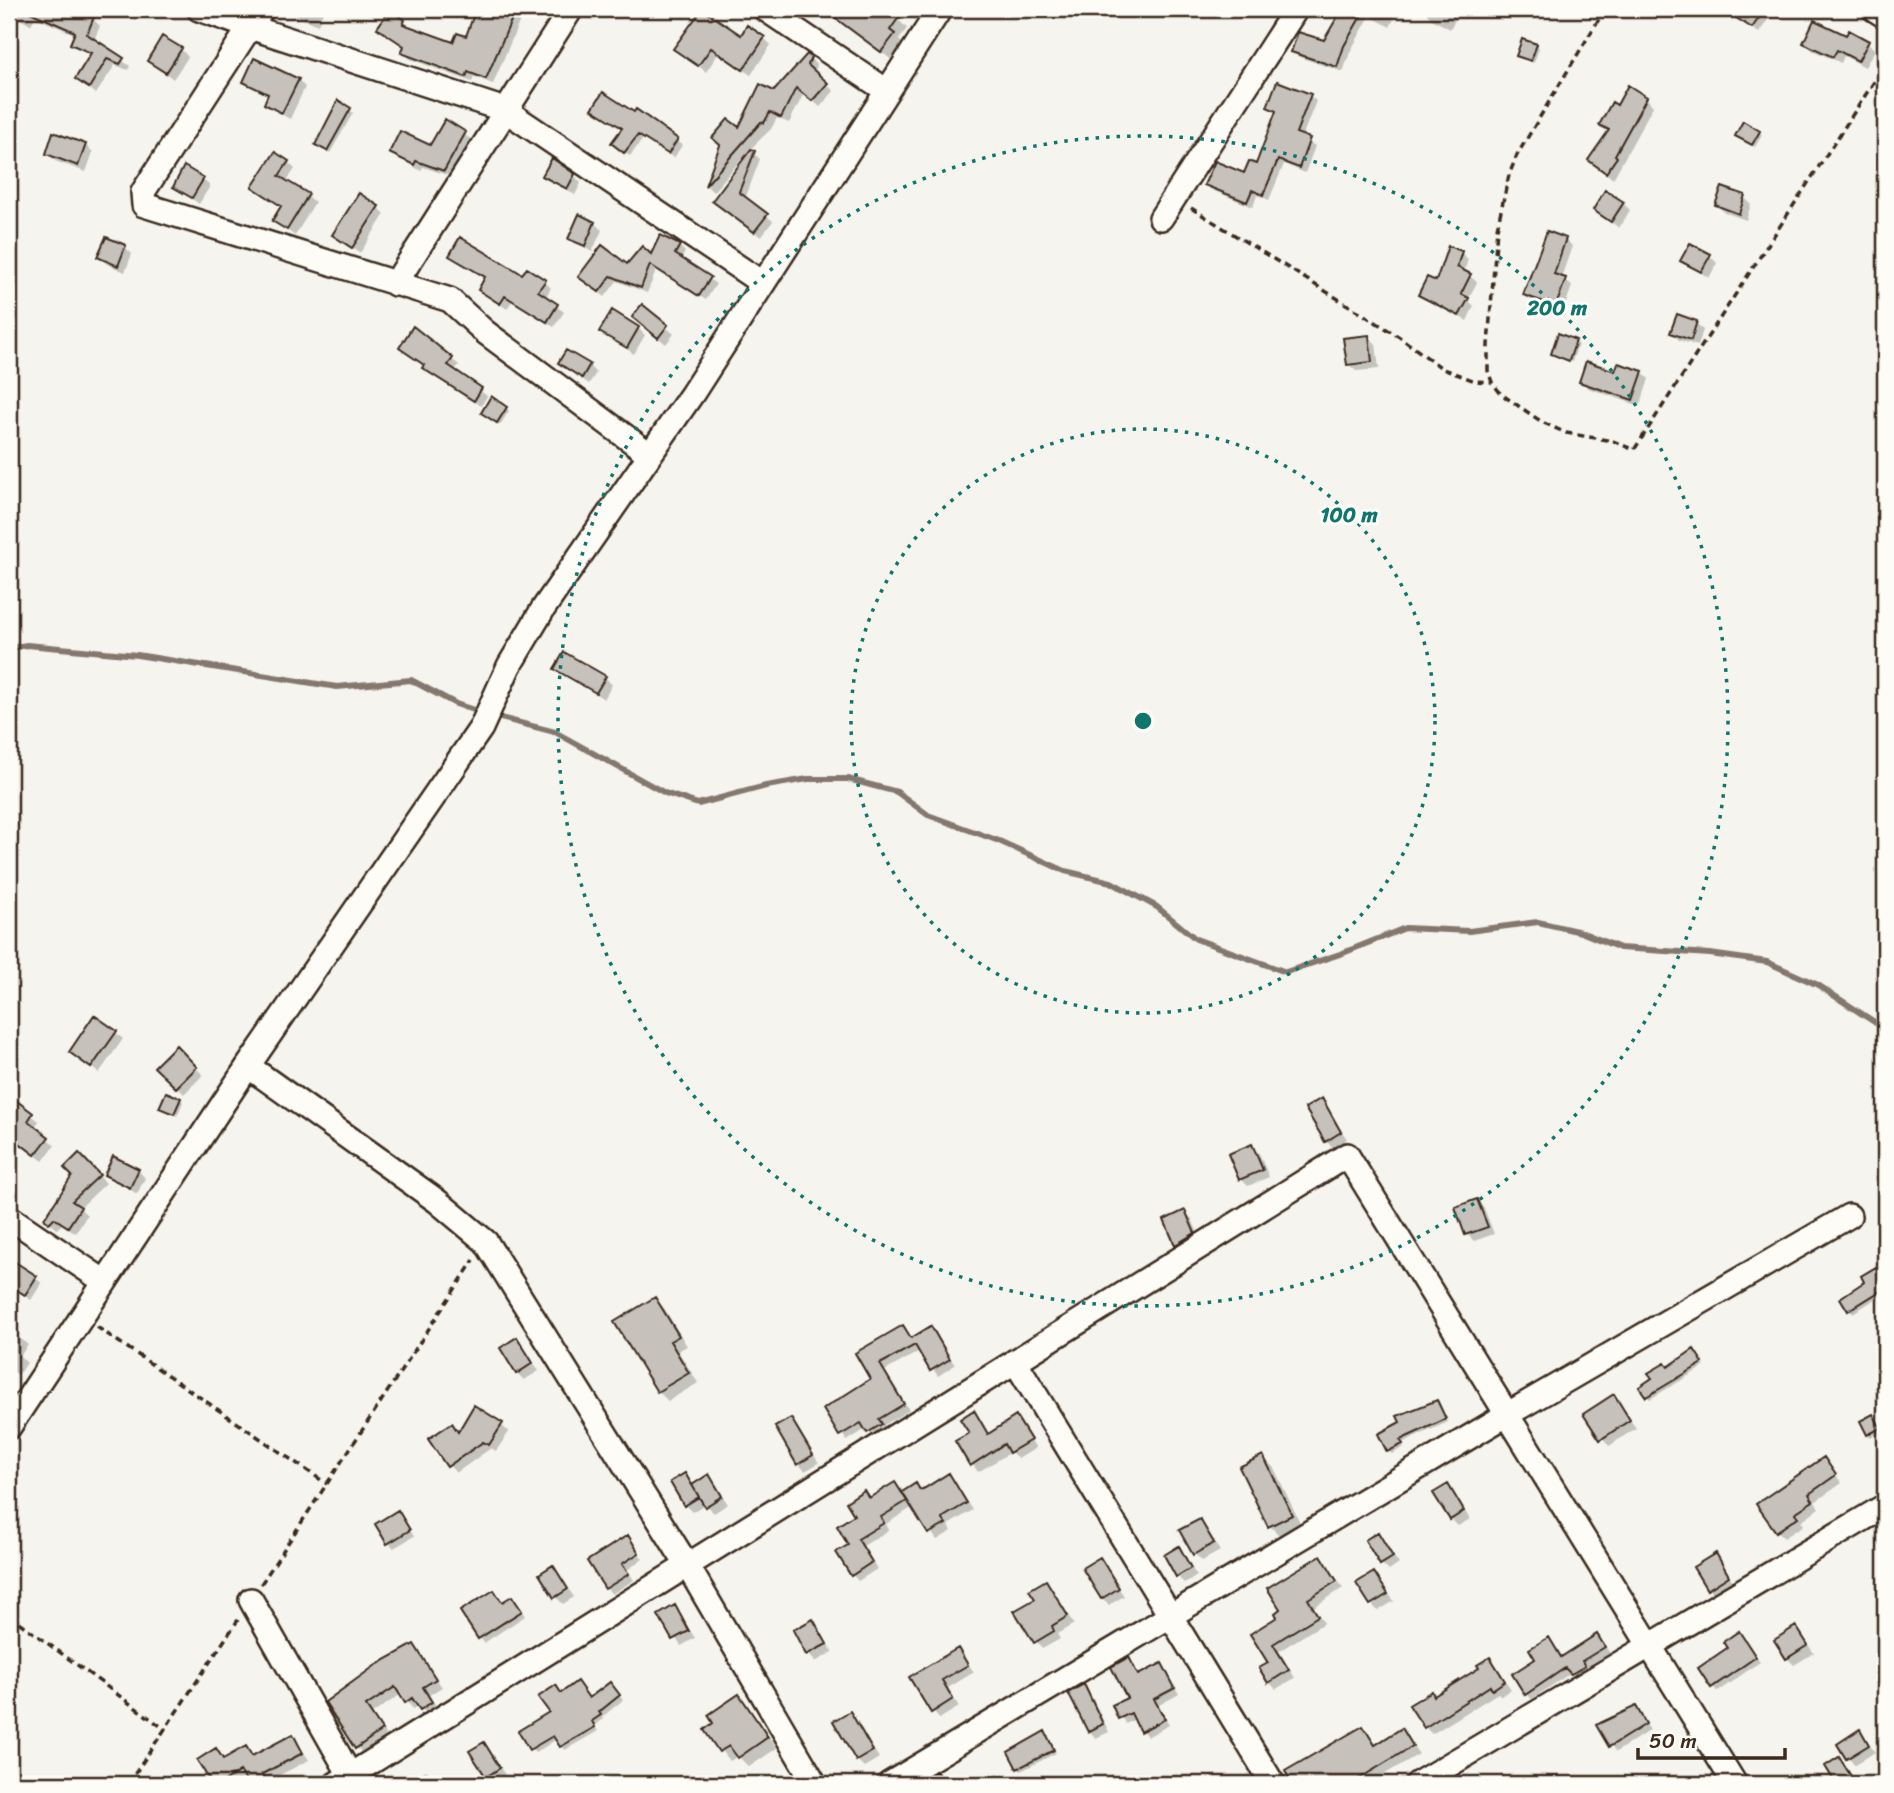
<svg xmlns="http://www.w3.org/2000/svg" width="1894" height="1793" viewBox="0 0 1894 1793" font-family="Sriracha,sans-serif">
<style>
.shadow{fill:#0003}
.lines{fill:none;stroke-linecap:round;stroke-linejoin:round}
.stream{stroke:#84786e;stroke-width:6}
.building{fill:#c7c1bb;stroke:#3b2a1e;stroke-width:2}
.minor-casing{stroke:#3b2a1e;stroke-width:28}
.path{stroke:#3b2a1e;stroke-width:3.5;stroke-dasharray:7 5;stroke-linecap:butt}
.minor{stroke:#fdfcf7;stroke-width:23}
.ring{fill:none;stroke:#0f766e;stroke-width:3.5;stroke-dasharray:3.5 7}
.centre{fill:#0f766e;stroke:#fdfcf7;stroke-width:3.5}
.ring-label{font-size:21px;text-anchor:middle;font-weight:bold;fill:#0f766e;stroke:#fdfcf7;stroke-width:6;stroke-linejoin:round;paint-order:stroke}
</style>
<rect width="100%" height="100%" fill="#f5f4ee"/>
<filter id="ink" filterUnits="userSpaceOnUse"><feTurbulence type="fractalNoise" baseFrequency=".0143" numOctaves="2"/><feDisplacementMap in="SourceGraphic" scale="14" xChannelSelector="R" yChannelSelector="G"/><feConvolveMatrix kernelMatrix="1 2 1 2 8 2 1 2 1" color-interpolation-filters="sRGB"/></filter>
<g filter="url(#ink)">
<!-- shadow -->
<path class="shadow" d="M9,9H68L93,19L100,26L94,40L130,66L128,70L115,65L96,94L77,78L92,56L72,44L76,35L35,17L31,25L16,17Z
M295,9H324L318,25L300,18L294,12Z
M478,9H550L547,20L523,13L493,84L474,77L472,82L410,59L403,52L405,48L379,28L404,21L411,28L454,45L467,38Z
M703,9L742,37L764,38L771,45L751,75L718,54L706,72L676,48Z
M823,9H899L895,17L907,28L899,40L903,44L892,60Z
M1349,9H1385L1395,17L1390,27L1370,16L1350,52L1343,72L1299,57L1293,51L1325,42Z
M1424,9H1458L1460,11L1450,29L1430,18Z
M1725,9H1769L1773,12L1759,33Z
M1847,37L1868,43L1875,50L1865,67L1844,56L1841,63L1812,50L1805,43Z
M1536,45L1539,48L1534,63L1518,55Z
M181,49L188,57L173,79L149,60Z
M810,58L817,66L814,73L834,91L820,107L804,93L789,123L777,118L771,129L749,150L760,159L745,199L773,221L761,237L720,206L748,156L746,154L713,192L707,186L722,145Z
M298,80L305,87L290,119L273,110L266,103L269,97L245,82Z
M1310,96L1316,101L1302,137L1315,146L1305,173L1284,164L1269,200L1257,195L1253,207L1212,190L1206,184L1245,176L1257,166L1277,114L1269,107Z
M1646,98L1653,106L1613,179L1590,160L1609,133L1601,125L1618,107Z
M339,103L353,113L330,153L321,147Z
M600,113L634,115L682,145L674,158L643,139L630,156L618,148L623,129Z
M445,122L472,140L450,176L423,167L421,171L391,153L430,147Z
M1759,132L1762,135L1755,147L1740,138Z
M85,145L93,152L86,172L55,161L48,153Z
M288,162L295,169L286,182L315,202L295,236L275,221L282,208L254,187Z
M544,175H574L581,183L575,195Z
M202,179L210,186L199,204L175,186Z
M1744,197L1751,204L1746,220L1724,212L1717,205Z
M1623,203L1630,210L1619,228L1595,210Z
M378,207L385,214L360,253L335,235Z
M594,223L602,230L592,252L570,239Z
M1565,239L1572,246L1561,278L1572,286L1563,312L1532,301L1525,295Z
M679,246L685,252L681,260L716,284L706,300L657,269L647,293L617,281L605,297L580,277L627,266Z
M125,247L132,254L125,272L107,264L99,257Z
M1461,253L1468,259L1464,272L1477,282L1468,300L1474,306L1467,321L1420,294L1437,284Z
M451,256L544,281L551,288L545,298L564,312L554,327L512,301L507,309L480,289L486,279Z
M1710,256L1717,263L1709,278L1682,260Z
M643,307L674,334L666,344L642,324Z
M1696,323L1703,330L1698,346L1679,340L1672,333Z
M638,328L645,335L634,354L601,331Z
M414,329L459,365L454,371L487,396L481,406L431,374L426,366L401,348Z
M1369,337L1376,344L1379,369L1356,371L1348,364Z
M1575,341L1578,344L1572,362L1553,354Z
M560,363L589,366L596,373L589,384Z
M1642,372L1649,379L1640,406L1588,388L1581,381Z
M506,408L509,411L500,425L486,416Z
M556,669L605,677L612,685L604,699Z
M115,1032L123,1039L99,1073L71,1052Z
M176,1048L203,1075L184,1094L157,1067Z
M180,1099L183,1102L177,1116L161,1108Z
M12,1100L39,1121L34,1128L55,1145L43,1161L22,1145L15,1154L9,1150V1104Z
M1321,1100L1347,1139L1333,1148L1326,1141Z
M1251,1146L1259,1153L1269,1177L1248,1186L1241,1179Z
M79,1156L106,1183L80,1208L87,1215L76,1233L62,1224L57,1229L46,1219L74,1176Z
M138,1170L145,1178L137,1194L106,1174Z
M1477,1201L1484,1208L1494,1234L1474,1241L1467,1234Z
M1185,1212L1192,1219L1201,1241L1183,1251L1176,1244Z
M13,1263L42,1283L31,1300L16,1290L9,1312V1270Z
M1875,1270L1885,1286V1293L1853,1313L1850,1310Z
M655,1299L664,1308L687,1346L678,1351L698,1383L668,1401L658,1391L617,1322Z
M903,1327L912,1339L930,1328L955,1365L938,1376L920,1351L885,1371L909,1410L884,1425L887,1430L874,1438L866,1429L847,1441L825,1410L872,1380L857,1354Z
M9,1330L28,1345L20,1356L27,1363L18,1375L9,1368Z
M516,1339L539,1371L524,1380L517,1373Z
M1696,1354L1705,1366L1650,1399L1647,1396L1669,1368Z
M1613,1397L1636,1428L1609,1446L1586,1415Z
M1437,1402L1448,1422L1402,1443L1404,1447L1392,1454L1389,1451Z
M974,1413L990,1435L1016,1418L1036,1448L1018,1459L1011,1452L978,1472L957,1442L971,1433Z
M1873,1416L1883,1431L1871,1437L1868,1434Z
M791,1420L819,1463L805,1471L798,1463Z
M451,1425L459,1433L501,1425L509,1432L496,1451L491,1448L456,1473L449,1465Z
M1263,1457L1274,1468L1302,1527L1281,1537L1270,1526L1241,1467Z
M1823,1460L1842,1483L1815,1502L1819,1508L1801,1521L1804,1525L1784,1538L1777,1531Z
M685,1475L694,1486L709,1477L728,1504L714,1513L705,1504L692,1512L685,1505Z
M949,1475L973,1510L948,1525L952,1531L937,1540L913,1507L886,1524L889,1530L863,1546L877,1569L858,1581L852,1574L851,1545L864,1492L871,1499L895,1485L903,1493L916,1485L921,1491Z
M1448,1486L1470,1519L1458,1526L1451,1519Z
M397,1513L414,1536L394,1548L389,1543Z
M1200,1521L1220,1551L1202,1561L1195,1554Z
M1378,1534L1399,1564L1389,1571L1382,1564Z
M627,1537L643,1559L627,1570L634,1580L612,1594L606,1588Z
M1885,1539V1552L1879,1545Z
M1179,1549L1197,1576L1184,1583L1177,1576Z
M1715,1555L1735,1584L1716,1596L1709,1589Z
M1321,1557L1343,1588L1314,1607L1324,1623L1279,1651L1295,1678L1276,1689L1269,1682L1271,1663L1252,1634L1279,1618Z
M1099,1559L1124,1596L1109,1605L1102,1598Z
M553,1567L574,1597L563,1604L556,1597Z
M1374,1574L1394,1601L1378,1611L1371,1604Z
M1045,1582L1074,1624L1057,1634L1060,1639L1042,1649L1017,1612L1037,1599Z
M516,1602L525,1616L484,1643L463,1612Z
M674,1607L695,1638L681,1646L660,1615Z
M813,1621L833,1652L815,1662L795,1631Z
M1796,1628L1814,1653L1794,1665L1787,1658Z
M1739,1633L1760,1662L1717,1692L1700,1668L1730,1649Z
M1597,1636L1610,1653L1586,1667L1589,1672L1579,1679L1572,1672L1532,1699L1526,1694L1548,1639L1562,1658Z
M413,1646L442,1687L429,1695L438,1709L428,1716L419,1705L413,1709L401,1694L372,1714L388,1738L363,1755L327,1703Z
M958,1650L974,1672L948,1688L959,1707L939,1719L912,1678Z
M1128,1659L1140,1676L1162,1665L1179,1694L1159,1705L1169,1725L1147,1737L1135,1719L1126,1724L1114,1706L1129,1699Z
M1490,1659L1511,1689L1501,1696L1498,1693L1432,1734L1425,1727L1435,1697L1482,1669Z
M1885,1677V1689L1880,1680Z
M1083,1687L1090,1694L1109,1732L1096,1738L1089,1731Z
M613,1688L623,1700L602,1717L603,1719L594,1726L598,1731L565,1750L557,1739L535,1753L520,1732L552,1713L562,1694L589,1700Z
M739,1696L777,1748L749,1767L738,1756L730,1761L706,1730Z
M1635,1709L1650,1730L1616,1752L1599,1726L1614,1716L1618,1720Z
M850,1713L879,1758L864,1767L857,1760Z
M1363,1728L1376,1746L1402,1731L1419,1754L1368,1784H1295L1288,1772Z
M1859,1732L1875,1752L1855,1765L1839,1745Z
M293,1736L309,1760L268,1781L269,1784H250L247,1779L238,1784H214L199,1760L216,1750L225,1760L245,1748L254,1757Z
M1047,1736L1056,1753L1021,1771L1018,1768Z
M483,1744L506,1776L494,1783L487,1776Z
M426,1770L434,1777L438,1784H417L413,1778Z
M969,1773L978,1784H960L957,1779Z"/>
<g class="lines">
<!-- stream -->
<path class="stream" d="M9,648L27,645L137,655L337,687L411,680L456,704L483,713
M493,716L555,732L665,793L698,804L766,786L808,779H848L897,792L928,815L999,841L1065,871L1111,882L1157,907L1196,939L1286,972L1343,953L1405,928L1469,931L1538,922L1581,932L1620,948L1710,954L1767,962L1818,985L1885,1029"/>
</g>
<!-- building -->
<path class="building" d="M23,9H73L94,17L87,34L124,58L120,64L107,59L89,88L75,79L91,53L70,44L75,32Z
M390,9L405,20L403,24L453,42L457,33L466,36L476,9H516L486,79L468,72L466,77L401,53L404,46L377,28Z
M702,9L741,35L747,25L765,37L743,70L711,48L698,66L673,49Z
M823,9H888L899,17L890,30L895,34L881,52Z
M1342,9H1365L1344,46L1337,67L1291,52L1298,32L1324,40Z
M1722,9H1765L1752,28Z
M1814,20L1846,35L1849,30L1869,41L1858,61L1837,50L1833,57L1803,43Z
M162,36L182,48L166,73L147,61Z
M1522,39L1537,44L1531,61L1516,56Z
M807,54L811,57L808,65L828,83L812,101L796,88L781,118L770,112L764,123L761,122L705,186L720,145L712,138L728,119L739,127L760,84L774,91Z
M254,58L299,79L282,113L264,104L268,94L243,82Z
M1277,81L1311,94L1296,133L1310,138L1299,168L1278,160L1263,195L1252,190L1247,202L1204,185L1215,161L1244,173L1249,161L1256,164L1276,111L1267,107Z
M1628,85L1647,97L1615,155L1617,157L1606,173L1588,160L1609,130L1599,125L1612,102L1617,105Z
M603,92L634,112L636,109L678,139L668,154L638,135L624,153L611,143L622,128L592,109Z
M338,100L351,108L327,151L315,145Z
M445,119L466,132L444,171L416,161L414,165L389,153L400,131L430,145Z
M1743,121L1760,131L1752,145L1735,136Z
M53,132L86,144L78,166L46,154Z
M751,149L755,151L739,192L768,214L754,232L712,201Z
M275,152L289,161L279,176L309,194L287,230L272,221L281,206L252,187Z
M552,158L575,174L567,189L542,176Z
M184,166L204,178L192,198L173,187Z
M1722,187L1745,195L1739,214L1715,205Z
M1605,190L1624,202L1611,222L1593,210Z
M359,193L379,206L352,248L332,235Z
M579,214L595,222L585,246L568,239Z
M1547,231L1566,238L1554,274L1566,278L1556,306L1523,295Z
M660,235L680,245L675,254L711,277L699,296L650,265L641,288L611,276L599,292L578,277L602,245L627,264L642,246L651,254Z
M106,237L126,245L118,266L97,257Z
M460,237L522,274L527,268L546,280L538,291L558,304L547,322L505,296L500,304L478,290L485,277L449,256Z
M1690,243L1711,254L1701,272L1680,261Z
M1448,246L1462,251L1457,267L1471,274L1461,294L1469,298L1459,316L1418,295L1427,277L1436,281Z
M642,304L668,325L658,338L632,317Z
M612,310L639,327L627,348L599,332Z
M1677,314L1697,321L1691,340L1670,333Z
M413,326L453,358L448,365L482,388L474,401L422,368L424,365L399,348Z
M1558,333L1576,340L1569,361L1551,354Z
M1369,335L1372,362L1347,365L1343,338Z
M566,350L590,364L582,378L558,363Z
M1586,361L1615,371L1618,363L1643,371L1633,400L1579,382Z
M491,396L507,407L497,423L481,413Z
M564,652L606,676L596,693L554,669Z
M94,1015L117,1031L91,1068L69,1052Z
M176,1045L197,1067L176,1088L154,1067Z
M166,1092L181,1098L174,1114L159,1108Z
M9,1095L33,1113L28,1121L49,1137L35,1155L9,1135Z
M1322,1098L1341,1132L1325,1142L1305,1108Z
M1252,1144L1263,1170L1239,1180L1228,1154Z
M79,1153L100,1175L72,1201L81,1207L68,1227L54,1218L49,1223L44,1219L72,1176L64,1168Z
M113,1156L139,1169L130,1188L104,1175Z
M1477,1199L1488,1227L1465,1235L1455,1207Z
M1185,1210L1195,1233L1175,1245L1164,1220Z
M9,1258L37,1276L25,1295L9,1285Z
M1876,1267L1885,1288L1848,1311L1840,1298L1864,1282L1861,1276Z
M655,1297L679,1336L670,1341L689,1373L657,1392L614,1322Z
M903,1325L911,1338L931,1326L950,1359L930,1371L915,1345L880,1364L904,1404L879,1419L882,1424L867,1433L861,1423L839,1436L823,1409L870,1379L855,1353Z
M517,1337L533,1363L516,1374L500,1348Z
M1694,1349L1703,1363L1646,1397L1639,1387L1652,1378L1648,1373L1665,1363L1668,1367Z
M1614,1394L1630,1420L1600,1440L1583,1414Z
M1437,1400L1446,1419L1400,1440L1403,1444L1387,1452L1378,1434L1400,1422L1397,1416Z
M474,1405L503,1423L489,1445L483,1442L447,1467L428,1439L452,1423L458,1432Z
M974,1410L988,1434L1016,1416L1031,1440L1009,1453L1004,1444L970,1466L955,1441L969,1433L960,1419Z
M1873,1414L1881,1428L1867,1435L1860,1421Z
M791,1418L813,1455L797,1465L775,1427Z
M1263,1455L1292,1515L1268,1527L1239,1467Z
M1824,1457L1836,1475L1809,1494L1813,1501L1795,1513L1798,1517L1776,1532L1756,1504Z
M685,1473L699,1497L684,1506L670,1482Z
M949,1473L967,1503L942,1518L946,1524L928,1534L902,1492L916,1483L920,1490L925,1488Z
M709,1474L722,1496L705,1507L692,1485Z
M895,1482L907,1501L881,1517L884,1523L858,1539L872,1562L851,1576L836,1552L848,1545L837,1526L854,1515L846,1502L864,1490L869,1498Z
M1448,1484L1464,1511L1450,1520L1433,1493Z
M398,1510L410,1530L387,1544L375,1524Z
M1200,1519L1214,1543L1193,1555L1179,1530Z
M1378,1532L1393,1557L1380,1565L1365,1540Z
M628,1535L639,1553L622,1564L629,1574L605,1589L587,1561Z
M1179,1546L1191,1568L1176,1577L1164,1555Z
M1716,1553L1729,1576L1707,1590L1693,1567Z
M1321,1555L1337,1581L1308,1599L1318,1616L1273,1644L1289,1670L1268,1683L1259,1668L1268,1663L1250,1634L1277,1617L1275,1613L1280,1609L1267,1588Z
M1100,1557L1119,1588L1101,1599L1082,1568Z
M553,1565L568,1589L554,1598L539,1574Z
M1374,1572L1388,1594L1370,1605L1356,1583Z
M1046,1580L1068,1616L1052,1626L1054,1631L1034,1643L1014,1611L1035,1599L1029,1590Z
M494,1590L502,1602L512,1596L522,1611L478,1639L460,1611Z
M675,1605L689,1631L672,1640L658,1615Z
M813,1619L827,1644L806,1655L793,1630Z
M1796,1626L1808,1645L1786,1659L1774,1640Z
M1739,1631L1756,1657L1711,1688L1698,1668L1727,1648L1723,1642Z
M1597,1634L1605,1647L1582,1661L1585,1666L1571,1674L1565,1668L1525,1695L1512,1674L1535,1659L1529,1649L1549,1637L1561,1657Z
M414,1644L436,1679L423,1687L432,1702L420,1710L412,1698L405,1703L395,1687L366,1706L382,1730L355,1749L325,1702L376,1665Z
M958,1648L968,1665L942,1680L953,1699L931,1713L909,1677Z
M1129,1657L1138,1675L1162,1663L1175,1688L1154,1699L1165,1719L1140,1732L1131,1713L1118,1719L1112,1705L1127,1698L1111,1667Z
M1490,1657L1505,1681L1492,1690L1490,1686L1424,1728L1409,1705L1432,1691L1434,1696L1479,1668L1477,1665Z
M577,1681L589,1698L610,1682L620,1695L599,1712L601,1715L592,1721L595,1727L560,1747L553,1736L529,1750L518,1731L549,1712L538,1697L556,1685L561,1693Z
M1084,1684L1103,1724L1088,1732L1068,1693Z
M739,1694L768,1737L738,1758L729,1746L719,1752L704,1730L713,1723L708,1715Z
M1636,1706L1646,1724L1609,1747L1596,1725Z
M850,1711L873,1751L856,1761L833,1721Z
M1363,1726L1375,1745L1402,1728L1413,1746L1350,1784H1293L1285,1771Z
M1860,1729L1869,1745L1846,1759L1837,1744Z
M1045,1731L1054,1750L1017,1769L1008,1752Z
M293,1734L303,1753L262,1774L268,1784H248L240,1771L220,1784H212L197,1760L216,1748L223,1759L246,1746L252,1756Z
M484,1742L500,1768L486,1777L469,1751Z
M1839,1757L1856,1784H1836L1825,1766Z
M937,1772L945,1784H916Z"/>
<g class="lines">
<!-- minor casing -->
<g class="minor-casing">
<path id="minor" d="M199,9L250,27L143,192L144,205L450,300L485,332L649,454
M262,9L250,27L505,110L762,283
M765,9L887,91
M1874,9L1885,16
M1161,218L1296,9
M395,284L571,9
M248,1066L437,1201L486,1242L687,1565L815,1784
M9,1217L105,1282
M1015,1361L1273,1784
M9,1427L248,1066L481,728L509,666L543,609L692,394L940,9
M251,1600L355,1784
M336,1784L1347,1155L1735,1784
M889,1784L1508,1414L1849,1216
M1417,1784L1885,1506"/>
</g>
<!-- path -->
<path class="path" d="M1605,9L1517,155L1509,175L1497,228L1488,345V371L1492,382L1501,394L1542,422L1566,433L1613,441L1634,450L1885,65
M1191,208L1398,336L1443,369L1475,381L1492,382
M97,1327L327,1484
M261,1584L474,1260
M9,1615L166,1730
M128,1784L238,1620"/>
<!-- minor -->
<use href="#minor" class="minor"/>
</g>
</g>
<!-- distance rings -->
<g class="ring">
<circle cx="1143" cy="721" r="292"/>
<circle cx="1143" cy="721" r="585"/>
</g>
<circle cx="1143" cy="721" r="10" class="centre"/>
<g class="ring-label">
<text x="1557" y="315">200 m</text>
<text x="1349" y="522">100 m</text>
</g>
<!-- margin -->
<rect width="1894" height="1793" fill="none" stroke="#fdfcf7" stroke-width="35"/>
<rect x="18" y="18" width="1859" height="1758" fill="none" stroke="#3b2a1e" stroke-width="2.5" filter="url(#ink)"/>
<!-- scale -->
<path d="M1638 1748v10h147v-10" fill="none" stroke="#3b2a1e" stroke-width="3.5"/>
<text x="1649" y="1748" font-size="21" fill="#3b2a1e" stroke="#fdfcf7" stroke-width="5" paint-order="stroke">50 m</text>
</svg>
